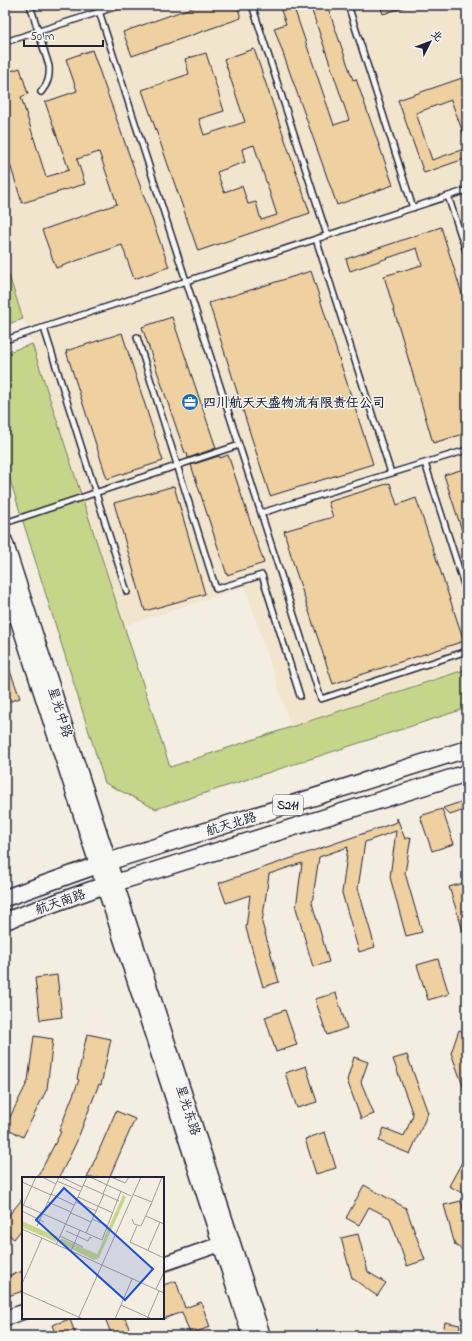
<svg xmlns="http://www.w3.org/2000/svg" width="472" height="1341" viewBox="0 0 472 1341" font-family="'Indie Flower','LXGW WenKai TC',sans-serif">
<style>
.built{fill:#f2e5ce}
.green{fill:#c5d68a;stroke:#747c62}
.building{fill:#eed0a1;stroke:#22223b;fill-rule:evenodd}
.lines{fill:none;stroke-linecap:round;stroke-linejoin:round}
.lane-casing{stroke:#22223b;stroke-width:8}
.secondary-casing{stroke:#22223b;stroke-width:17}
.primary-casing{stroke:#22223b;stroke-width:19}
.lane{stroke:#f6f6f2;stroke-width:5}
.secondary{stroke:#f6f6f2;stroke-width:14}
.primary{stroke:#f6f6f2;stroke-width:16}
.labels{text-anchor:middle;stroke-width:3;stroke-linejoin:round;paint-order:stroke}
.shield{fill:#f6f6f2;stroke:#626272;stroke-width:1}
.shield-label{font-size:12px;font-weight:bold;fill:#22223b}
.poi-label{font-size:13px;font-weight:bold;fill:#22223b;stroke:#f6f6f2;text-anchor:start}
.street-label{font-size:13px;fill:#22223b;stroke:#f6f6f2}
.inset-road{fill:none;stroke:#a09c9f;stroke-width:1}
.view{fill:#1d4ed8;fill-opacity:0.15;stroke:#1d4ed8;stroke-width:2}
.inset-edge{fill:none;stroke:#22223b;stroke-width:2}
</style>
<rect width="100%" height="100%" fill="#f4eee2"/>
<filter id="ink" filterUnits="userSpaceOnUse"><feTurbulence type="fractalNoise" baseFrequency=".025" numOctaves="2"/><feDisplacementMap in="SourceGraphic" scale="8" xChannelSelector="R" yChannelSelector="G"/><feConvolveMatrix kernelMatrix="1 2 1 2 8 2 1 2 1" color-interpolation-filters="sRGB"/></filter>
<g filter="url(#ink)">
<!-- built -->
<path class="built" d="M5,5H467V669L291,727L245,587L124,626L5,263Z"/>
<!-- green -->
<path class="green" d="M5,263L23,319L5,325Z
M32,344L170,767L467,669V708L156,809L105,783L5,464V353Z"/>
<!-- building -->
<path class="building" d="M199,5H237L241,18L132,56L123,32Z
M279,5H293L334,125L349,120L310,5H327L353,80L356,79L393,185L337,205L274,28L286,24Z
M380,5H405V7L383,14Z
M254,49L310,213L198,251L142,90L189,74L185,59L206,53L224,111L199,119L204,135L245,122L224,59ZM254,145L277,215L261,220L256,202L248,204L242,186L224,192L217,172L245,162L242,149Z
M92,50L169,267L134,279L122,245L56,268L42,230L117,204L99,152L77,159L85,184L22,203L5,148V73L20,68L28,94L21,97L46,177L69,170L45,102L77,91L66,59Z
M465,77L467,82V141H466L451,100L416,113L432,160L467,148V158L424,173L398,100Z
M441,227L467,310V433L433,443L384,276L422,265L417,248L350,271L346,259Z
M311,271L373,464L270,496L209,303Z
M172,317L216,448L188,458L187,453H185L142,327Z
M122,333L163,461L107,479L66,351Z
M228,455L264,563L227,575L191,465L219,456L220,458Z
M467,468V540H465L444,475Z
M390,483L397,505L416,498L464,641L333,684L295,569L284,531L333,517L328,502Z
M174,486L205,594L145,611L114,503Z
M5,660H6L20,698L5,703Z
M467,800V809L450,815L443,808Z
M442,809L454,844L432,851L420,816Z
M397,818L405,839L411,837L405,873L422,932L406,936L390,877L396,831L365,842L358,888L375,947L359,952L342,893L348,847L319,857L312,903L329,962L313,967L296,908L302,863L269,874L262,923L279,982L263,987L246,928L250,895L226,903L219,883L397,822Z
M467,882V937H465L449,887Z
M438,959L449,994L428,1000L417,965Z
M57,975L62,1017L40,1020L35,978Z
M336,993L347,1028L327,1035L315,999Z
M285,1010L297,1045L276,1052L265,1017Z
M459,1030L467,1033V1050L465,1055L467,1059L466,1094L451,1053Z
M87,1034L111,1039L101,1085L99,1084L76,1143L59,1178H37L61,1132L59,1131L79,1080L77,1079Z
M34,1036L53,1039L47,1089L23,1137L5,1127L28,1081Z
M407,1055L428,1113L410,1154L379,1141L384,1128L404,1136L413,1115L393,1059Z
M354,1057L368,1062L361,1082L374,1114L361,1119L347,1080Z
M306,1066L317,1102L297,1108L285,1073Z
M116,1111L135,1119L109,1178H87Z
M325,1132L336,1168L316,1174L305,1139Z
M467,1153V1184L462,1193L449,1186Z
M364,1185L406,1208L425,1260L407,1266L390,1218L369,1207L359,1225L346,1218Z
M23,1198V1228L14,1239L5,1232V1220Z
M461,1201L467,1222V1253L455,1245L444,1205Z
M358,1234L368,1272L386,1283L377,1296L352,1278L341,1238Z
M23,1271V1291L5,1297V1277Z
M176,1281L185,1308L201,1302L210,1327L190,1334L182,1312L163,1319V1285Z
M105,1318H125L132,1336H112Z
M70,1319L76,1336H56L52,1325Z
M445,1322L460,1325L458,1336H442Z"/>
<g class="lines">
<!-- lane casing -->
<g class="lane-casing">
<path id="lane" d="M30,5L49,66C50,77 48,84 41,92
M97,5L321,699L467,651
M252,5L327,235
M348,5L413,208
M5,42L121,5
M448,196L467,254
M316,239L391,473
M44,328L127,592
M137,337L216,589L262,575L300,696
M5,340L467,190
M425,463L467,594
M261,513L467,450
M5,523L239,445"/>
</g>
<!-- secondary casing -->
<g class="secondary-casing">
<path id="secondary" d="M5,541L263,1336
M5,581L250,1336
M163,1264L221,1244
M5,1318L23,1312"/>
</g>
<!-- primary casing -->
<g class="primary-casing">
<path id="primary" d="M5,898L98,865L467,749
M5,921L105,885L115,883L467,773"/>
</g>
<!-- lane -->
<use href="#lane" class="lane"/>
<!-- secondary -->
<use href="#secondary" class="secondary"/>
<!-- primary -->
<use href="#primary" class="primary"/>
</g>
</g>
<!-- icons -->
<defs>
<g id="office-disc" transform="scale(0.9)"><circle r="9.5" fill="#1f6fb2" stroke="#f6f6f2"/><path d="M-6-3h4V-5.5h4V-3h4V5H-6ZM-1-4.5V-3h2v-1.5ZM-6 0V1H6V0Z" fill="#fff"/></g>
</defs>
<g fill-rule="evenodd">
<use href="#office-disc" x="190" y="402"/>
</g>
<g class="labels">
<!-- shield labels -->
<rect class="shield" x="273" y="795" width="30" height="20" rx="3"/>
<g class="shield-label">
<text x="288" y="809">S211</text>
</g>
<!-- poi labels -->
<g class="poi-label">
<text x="203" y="407">四川航天天盛物流有限责任公司</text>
</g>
<!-- street labels -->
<g class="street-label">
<text transform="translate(61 712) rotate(72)" y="5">星光中路</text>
<text transform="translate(231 823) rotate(-17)" y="5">航天北路</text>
<text transform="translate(60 901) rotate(-19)" y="5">航天南路</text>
<text transform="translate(189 1110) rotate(72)" y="5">星光东路</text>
</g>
</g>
<!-- overview -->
<g transform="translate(22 1177)">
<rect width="142" height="142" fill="#f4eee2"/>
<path d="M101,18L104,20L77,81L72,83L37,66L39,61L75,77ZM0,44L36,60L34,65L0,50Z" fill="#c5d68a"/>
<path class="inset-road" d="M20,0L34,7M39,0L60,10M68,0L109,19M89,0L103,6L107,0M35,4L58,14M0,5L29,18M61,8L97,24M29,17L52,28M81,17L88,0M56,20L91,36M26,25L49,35M54,25L74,34M130,25L140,0M1,28L80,63L99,14M0,31L14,0M0,34L22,45M49,36L69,45M124,39L142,47M70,42L86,49M110,42L112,47L119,49L130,25L112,18M15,49L37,0M115,49L108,65L142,81M0,52L142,116M44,54L66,64L68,60L70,61M64,56L82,17M38,59L61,70M34,68L65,0M126,73L138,45M49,74L58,53M0,107L20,61M134,112L142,95M0,115L61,142M99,128L130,142M56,142L119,0M93,142L110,102M125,142L137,114"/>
<path class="view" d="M42,11L131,92L103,123L14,43Z"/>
<rect width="142" height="142" class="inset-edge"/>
</g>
<!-- margin -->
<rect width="472" height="1341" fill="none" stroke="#f6f6f2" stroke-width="20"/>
<rect x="10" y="10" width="452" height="1321" fill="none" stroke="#22223b" stroke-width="1.5" filter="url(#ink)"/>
<!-- north arrow -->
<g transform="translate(430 42) rotate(48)" stroke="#f6f6f2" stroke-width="3" paint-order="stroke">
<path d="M0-3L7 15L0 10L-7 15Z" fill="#22223b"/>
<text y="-6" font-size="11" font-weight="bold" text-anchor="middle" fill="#22223b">北</text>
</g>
<!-- scale -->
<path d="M24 40v6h79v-6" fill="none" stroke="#22223b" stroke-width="2"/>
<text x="30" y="40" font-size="12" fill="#22223b" stroke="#f6f6f2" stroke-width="3" paint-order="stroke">50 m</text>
</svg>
